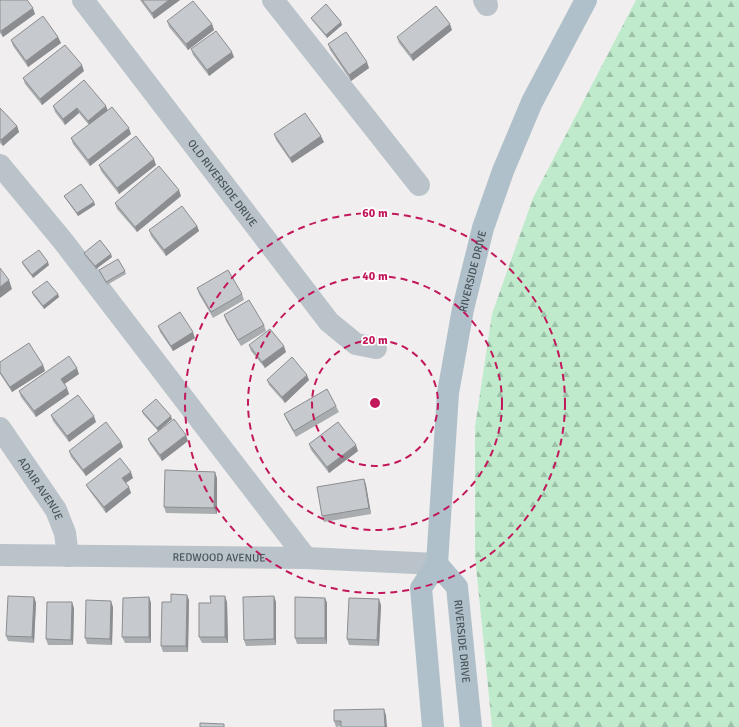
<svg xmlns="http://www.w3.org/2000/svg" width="739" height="727" viewBox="0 0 739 727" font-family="Signika,sans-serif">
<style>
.forest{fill:url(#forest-firs)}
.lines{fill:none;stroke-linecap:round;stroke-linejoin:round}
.minor{stroke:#bac3c9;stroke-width:22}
.major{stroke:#b0c0ca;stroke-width:22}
.wall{fill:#aaadb0}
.shaded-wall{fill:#8b8d90}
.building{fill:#c6c9cd;stroke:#8b8d90}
.ring{fill:none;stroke:#c2185b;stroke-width:2;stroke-dasharray:7 5}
.labels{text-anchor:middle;stroke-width:3.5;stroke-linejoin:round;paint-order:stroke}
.street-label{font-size:11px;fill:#485359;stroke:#fff}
.centre{fill:#c2185b;stroke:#fff;stroke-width:2}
.ring-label{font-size:12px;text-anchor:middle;font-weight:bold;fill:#c2185b;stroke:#fff;stroke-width:3.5;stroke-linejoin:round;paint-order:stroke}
</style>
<defs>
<pattern id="forest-firs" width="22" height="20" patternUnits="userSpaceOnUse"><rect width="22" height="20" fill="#bfeacc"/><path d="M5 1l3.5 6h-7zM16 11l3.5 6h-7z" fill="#9dc0a9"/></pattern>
</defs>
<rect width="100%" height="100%" fill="#f0eeee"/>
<!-- forest -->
<path class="forest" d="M636,0H739V727H492L475,556V427L492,314L533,198Z"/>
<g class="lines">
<!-- minor -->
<g class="minor">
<path id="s1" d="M83,0L329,322L356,344L376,348"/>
<path d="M273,0L419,185"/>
<path d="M484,0L487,5"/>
<path d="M0,165L63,241L306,558"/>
<path id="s2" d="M0,428L56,510L65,533L68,556"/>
<path id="s3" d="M0,555L306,558L437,564"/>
</g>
<!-- major -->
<g class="major">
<path id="s4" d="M437,564L457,587L471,727"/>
<path id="s5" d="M433,727L421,588L437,564L448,393L463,309L483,228L503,171L532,102L586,0"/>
</g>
</g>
<!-- wall -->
<path class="wall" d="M0,0L35,14L3,37L0,33Z
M140,0H180L154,19Z
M311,18L342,25L327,38L312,20Z
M167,21L212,24L214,30L188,50L169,27Z
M452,30L413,61L399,43L397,37Z
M58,37L61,43L28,67L13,46L11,40Z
M328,44L369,68L351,81L330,50Z
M191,49L234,57L209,76L193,55Z
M84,71L42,105L25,84L23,78Z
M53,106H106L107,110L131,134L90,166L73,144L71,138L89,125L79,113L65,125L55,112Z
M0,108L17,126L19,132L3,146L0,143Z
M274,134L324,142L292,163L276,140Z
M99,165H156L119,194L101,171Z
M64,196L94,202L95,205L78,216L65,198Z
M181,196L137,232L117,209L115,203Z
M197,226L199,231L166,256L151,236L149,230Z
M84,253L112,257L96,269L85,256Z
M22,262L49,265L33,278L23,265Z
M99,270L125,271L126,274L107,285Z
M197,288L242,294L244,300L213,318L199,294Z
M32,292L58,294L59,297L44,309L33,295Z
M224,315L264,325L266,331L241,346L226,321Z
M158,326L195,338L173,351L160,332Z
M249,345L286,352L265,368L251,351Z
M0,362L43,365L45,371L12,392L0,374Z
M79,374L64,384L69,394L36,417L21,397L19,391Z
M267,380H309L285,403L269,385Z
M336,406L339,412L296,437L286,419L284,414Z
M142,411L172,419L159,430L188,441L162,461L150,444L148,439L158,431L143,414Z
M51,415L96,422L69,442L53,421Z
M121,442L123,447L86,476L71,457L69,451Z
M309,444L358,451L329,473L311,450Z
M133,478L126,483L131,493L106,513L89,490L86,485Z
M217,478V514L166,513L164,507Z
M364,479L366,485L371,514L324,522L322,516Z
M34,597L36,603L34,643L8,641L6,636Z
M149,597L151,603V643H125L122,637Z
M325,598L327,603V644H297L295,638Z
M189,600L188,652H163L161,646L171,602Z
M227,602L228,643H202L199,637L211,603Z
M276,602V645L246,646L244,640Z
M381,605L379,646L349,645L347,639Z
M113,607L112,645L87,644L85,638Z
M74,608L73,645H48L46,639Z
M386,715L341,726L336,727L334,721Z"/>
<!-- shaded-wall -->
<path class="shaded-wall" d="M169,0H180L154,19L152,13Z
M33,8L35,14L3,37L1,31Z
M341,22L342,25L327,38L326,35Z
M212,24L214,30L188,50L186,44Z
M450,24L452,30L413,61L411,55Z
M58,37L61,43L28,67L26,61Z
M232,52L234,57L209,76L207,70Z
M367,62L369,68L351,81L349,75Z
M82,65L84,71L42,105L40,99Z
M106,106L108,111L90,127L88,121Z
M77,108L79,113L65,125L63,119Z
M17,126L19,132L3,146L1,140Z
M129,128L131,134L90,166L88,160Z
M321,136L324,142L292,163L290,158Z
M154,159L156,165L119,194L117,188Z
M179,190L181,196L137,232L135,227Z
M94,202L95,205L78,216L77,213Z
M197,226L199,231L166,256L164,250Z
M111,254L112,257L96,269L95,266Z
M48,262L49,265L33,278L32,275Z
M9,280L12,289L0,298V287Z
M58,294L59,297L44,309L43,306Z
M193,332L195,338L173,351L171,346Z
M284,346L286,352L265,368L262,362Z
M43,365L45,371L12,392L10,387Z
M77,368L79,374L63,385L61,379Z
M307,375L309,380L285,403L282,397Z
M67,388L69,394L36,417L34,411Z
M94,416L96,422L69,442L67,436Z
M171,416L172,419L158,431L157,428Z
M186,435L188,441L162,461L160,455Z
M121,442L123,447L86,476L83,470Z
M356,445L358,451L329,473L327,467Z
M131,472L133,478L124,484L122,478Z
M215,472L217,478V514L214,508Z
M364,479L366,485L371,514L369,508Z
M129,487L131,493L106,513L104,507Z
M187,595L189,600L188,652L186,646Z
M225,596L227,602L228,643L225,637Z
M274,596L276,602V645L274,639Z
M34,597L36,603L34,643L32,637Z
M149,597L151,603V643L149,637Z
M325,598L327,603V644L325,638Z
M379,599L381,605L379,646L377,640Z
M111,601L113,607L112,645L110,639Z
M72,602L74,608L73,645L71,640Z
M384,709L386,715L387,727H385Z"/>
<!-- building -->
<path class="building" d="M0,0H27L33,8L1,31L0,30Z
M142,0H169L152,13Z
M193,1L212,24L186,44L167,21Z
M326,4L341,22L326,35L311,18Z
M436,6L450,24L411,55L397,37Z
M43,16L58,37L26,61L11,40Z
M216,31L232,52L207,70L191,49Z
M346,32L367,62L349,75L328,44Z
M65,45L82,65L40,99L23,78Z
M84,80L106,106L88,121L77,108L63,119L53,106Z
M112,107L129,128L88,160L71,138Z
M0,108L17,126L1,140L0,139Z
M305,113L321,136L290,158L274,134Z
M136,136L154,159L117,188L99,165Z
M159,166L179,190L135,227L115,203Z
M81,184L94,202L77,213L64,196Z
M182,206L197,226L164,250L149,230Z
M100,240L111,254L95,266L84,253Z
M39,250L48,262L32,275L22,262Z
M118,259L125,271L106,282L99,270Z
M0,268L9,280L0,287Z
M228,270L242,294L211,312L197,288Z
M47,281L58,294L43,306L32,292Z
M249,300L264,325L238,340L224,315Z
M180,312L193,332L171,346L158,326Z
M270,329L284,346L262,362L249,345Z
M29,343L43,365L10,387L0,372V362Z
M69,356L77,368L61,379L67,388L34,411L19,391Z
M292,357L307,375L282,397L267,380Z
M327,389L336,406L294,431L284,414Z
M78,395L94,416L67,436L51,415Z
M156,399L171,416L157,428L142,411Z
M174,419L186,435L160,455L148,439Z
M106,422L121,442L83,470L69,451Z
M338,422L356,445L327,467L309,444Z
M120,458L131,472L122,478L129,487L104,507L86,485Z
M165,470L215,472L214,508L164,507Z
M364,479L369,508L322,516L317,487Z
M171,594L187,595L186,646H161L162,602H171Z
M8,596L34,597L32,637L6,636Z
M210,596H225V637H199V603H211Z
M274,596V639L244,640L243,597Z
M149,597V637H122L123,598Z
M295,597L325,598V638H295Z
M349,598L379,599L377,640L347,639Z
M86,600L111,601L110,639L85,638Z
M47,602H72L71,640L46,639Z
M384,709L385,727H341V721H334V710Z
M200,723L224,724V727H200Z"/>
<!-- distance rings -->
<g class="ring">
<circle cx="375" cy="403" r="63"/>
<circle cx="375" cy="403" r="127"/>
<circle cx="375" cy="403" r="190"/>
</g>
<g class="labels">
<!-- street labels -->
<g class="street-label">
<text dy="4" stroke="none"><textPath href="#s1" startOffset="230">OLD RIVERSIDE DRIVE</textPath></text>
<text dy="4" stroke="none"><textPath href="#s5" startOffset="464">RIVERSIDE DRIVE</textPath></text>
<text dy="4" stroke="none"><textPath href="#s2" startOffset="73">ADAIR AVENUE</textPath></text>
<text dy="4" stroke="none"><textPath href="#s3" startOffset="219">REDWOOD AVENUE</textPath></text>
<text dy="4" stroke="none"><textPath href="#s4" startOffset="85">RIVERSIDE DRIVE</textPath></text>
</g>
</g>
<circle cx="375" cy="403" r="6" class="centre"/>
<g class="ring-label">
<text x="375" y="217">60 m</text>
<text x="375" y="280">40 m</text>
<text x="375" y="344">20 m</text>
</g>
</svg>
